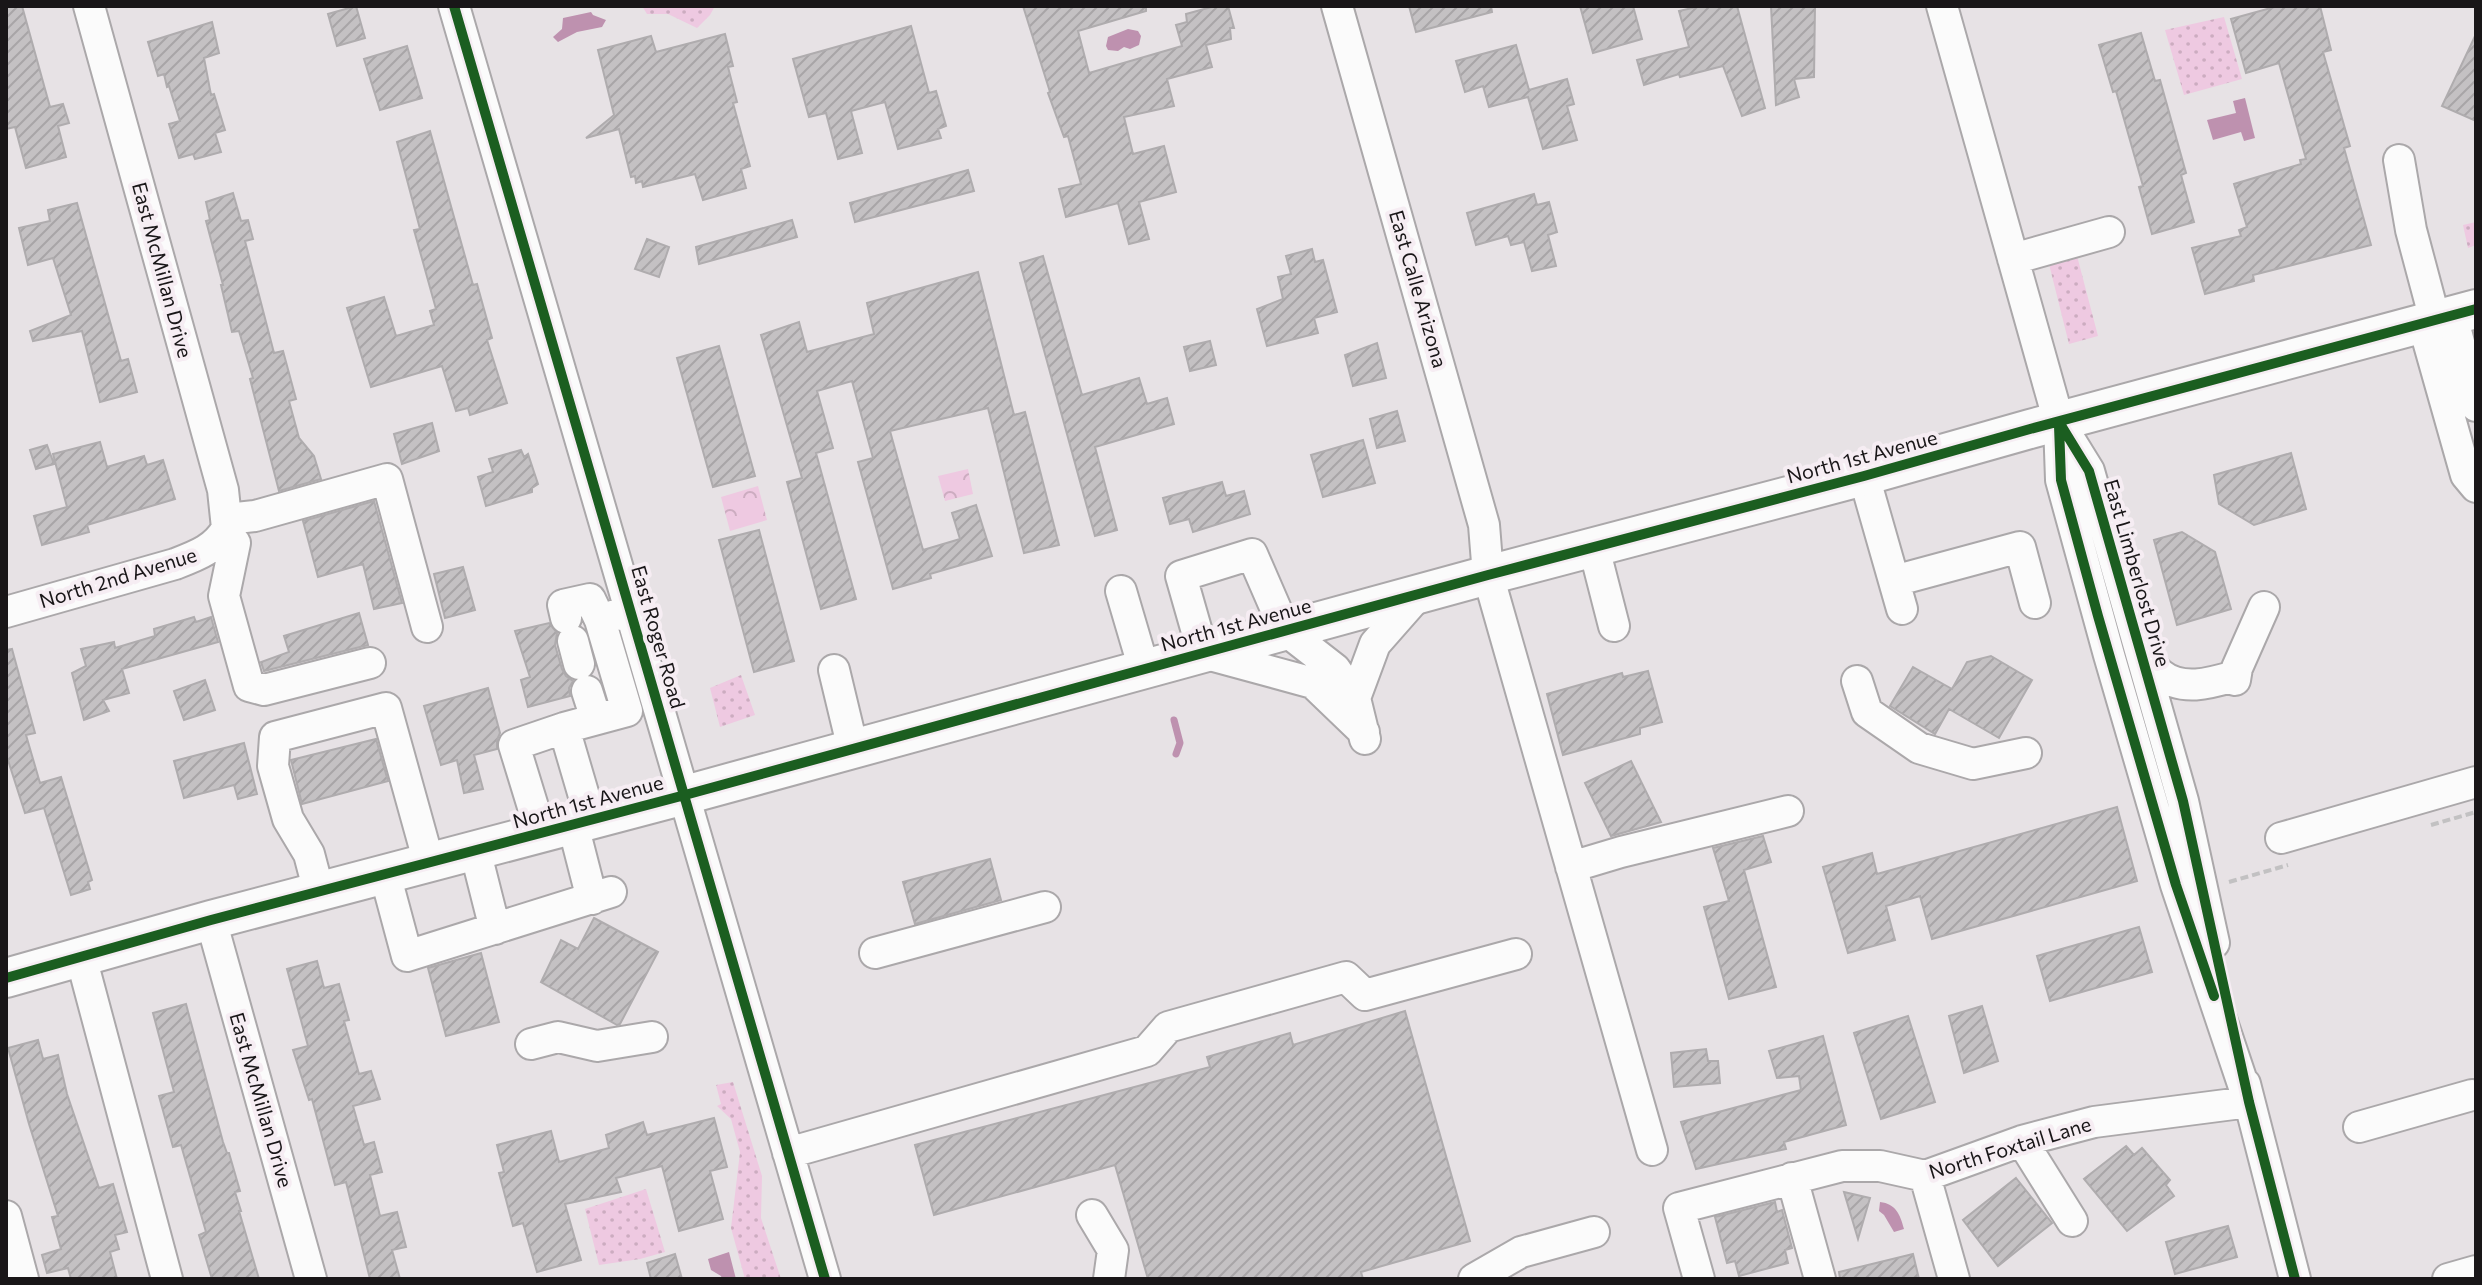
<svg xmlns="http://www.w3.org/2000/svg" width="2482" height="1285" viewBox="0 0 2482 1285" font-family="Commissioner,sans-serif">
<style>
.grass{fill:url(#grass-dots)}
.park{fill:url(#park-crowns)}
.water{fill:#be91af}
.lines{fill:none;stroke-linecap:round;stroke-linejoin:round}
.stream{stroke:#be91af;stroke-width:7}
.building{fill:url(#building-hatch);stroke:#afacae;stroke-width:2}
.minor-casing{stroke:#aba8aa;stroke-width:34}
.major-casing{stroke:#aba8aa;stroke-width:42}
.path{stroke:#c2c1c2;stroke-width:4;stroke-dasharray:8 4;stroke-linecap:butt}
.minor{stroke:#fbfbfb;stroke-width:30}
.major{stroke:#fbfbfb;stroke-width:38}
.cycleway-casing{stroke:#f6edf3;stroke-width:15}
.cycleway{stroke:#1b5e20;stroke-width:10}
.labels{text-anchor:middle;stroke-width:8;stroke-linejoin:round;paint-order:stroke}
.street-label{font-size:20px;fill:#191618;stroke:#f6edf3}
</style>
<defs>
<pattern id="grass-dots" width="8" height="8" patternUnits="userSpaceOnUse" patternTransform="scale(2)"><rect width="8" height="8" fill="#eec9e1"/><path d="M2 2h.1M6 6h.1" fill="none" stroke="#ccacc0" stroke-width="1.8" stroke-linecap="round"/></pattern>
<pattern id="park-crowns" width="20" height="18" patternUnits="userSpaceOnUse" patternTransform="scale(2)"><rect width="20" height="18" fill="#eec9e1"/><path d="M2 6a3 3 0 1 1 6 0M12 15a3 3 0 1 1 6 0" fill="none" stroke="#ccacc0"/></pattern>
<pattern id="building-hatch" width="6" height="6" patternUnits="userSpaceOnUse" patternTransform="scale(2)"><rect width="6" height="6" fill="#c4c1c3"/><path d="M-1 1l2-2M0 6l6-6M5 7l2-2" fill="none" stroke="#a8a5a7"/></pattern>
</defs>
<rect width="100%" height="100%" fill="#e7e2e5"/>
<!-- grass -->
<path class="grass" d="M642,6H715L710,15L697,28L668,14H647Z
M2224,17L2242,79L2184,95L2165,30Z
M2476,222V245L2468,248L2463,225Z
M2076,252L2098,336L2069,344L2048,260Z
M741,675L755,715L720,727L710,688Z
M733,1082L762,1176L761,1218L781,1279H745L731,1228L740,1152L731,1119L717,1106L721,1104L716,1085Z
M646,1189L665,1252L640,1259L599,1265L585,1209Z"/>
<!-- park -->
<path class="park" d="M968,469L973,494L945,501L938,476Z
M758,486L767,520L730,531L721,497Z"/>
<!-- water -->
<path class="water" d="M591,12L593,15L606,20L602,27L577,32L558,42L553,37L562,29L563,18Z
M1128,29L1138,31L1141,36L1139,45L1130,49L1124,47L1118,51L1108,50L1106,46L1108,37Z
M2245,98L2255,138L2244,141L2241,132L2213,140L2207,120L2236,113L2233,101Z
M1880,1202C1896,1204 1900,1214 1904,1229L1894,1232L1884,1215L1879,1211Z
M729,1252L736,1279H722L721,1276L711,1270L708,1259Z"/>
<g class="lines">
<!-- stream -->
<path class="stream" d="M1174,720L1180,743L1176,754"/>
</g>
<!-- building -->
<path class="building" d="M6,6H22L50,107L63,104L69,123L58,126L66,157L26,168L15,127L6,129Z
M356,6L365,38L337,46L328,14Z
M1023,6H1146V11L1078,31L1089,73L1182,46L1176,25L1187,22L1186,14L1215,6H1228L1234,28H1230L1231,39L1206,45L1212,67L1167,79L1174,106L1124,117L1133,154L1164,146L1176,192L1139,202L1149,239L1129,244L1118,203L1066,217L1059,189L1081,184L1068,136L1064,137L1048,93L1050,92Z
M1409,6H1491L1492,12L1416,32Z
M1580,6H1633L1642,39L1593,53Z
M1701,6H1737L1765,108L1742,116L1723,66L1680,77L1679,74L1644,85L1637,60L1689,47L1679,11Z
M1771,6H1815L1814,77L1794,79L1799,97L1776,105Z
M2278,6H2320L2331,50L2323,52L2350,146L2344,148L2371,245L2253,275L2254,281L2205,294L2192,248L2241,236L2239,230L2247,227L2234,184L2301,164L2300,160L2306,159L2279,63L2246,73L2231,19Z
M212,22L219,53L204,58L211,95L214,94L225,130L215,133L221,152L195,159L193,154L179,158L169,124L180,121L169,86L167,87L164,74L158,76L148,42Z
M911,26L929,93L936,91L946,126L938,129L941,138L898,149L885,102L851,111L862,153L838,159L826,113L809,117L793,59Z
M2141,33L2155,81L2160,80L2186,173L2181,175L2194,222L2152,234L2139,187L2143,186L2116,91L2113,92L2099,45Z
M725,34L733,66L728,67L737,102L733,103L750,166L741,169L746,188L703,200L695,174L643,187L642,181L636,183L635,176L631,177L619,129L586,138L614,115L598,50L651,36L656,52Z
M2476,34V121L2442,106Z
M1516,45L1529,90L1567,79L1574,104L1567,106L1577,140L1543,149L1528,97L1489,107L1483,86L1465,92L1456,61Z
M407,46L422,98L380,110L364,59Z
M430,131L473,285L477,284L492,338L487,340L507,403L470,415L468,408L456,411L442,366L371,387L347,308L384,297L396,336L434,325L430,311L436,309L414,230L420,229L397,142Z
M968,170L974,191L855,222L850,203Z
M233,193L241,221L248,220L253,239L245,241L274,353L283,351L296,399L289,401L299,438L314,456L321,479L279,491L250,379L253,378L239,331L232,332L221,285H223L206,221L210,220L206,202Z
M1534,194L1537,205L1549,202L1557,232L1548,235L1556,266L1532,271L1524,242L1511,245L1508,236L1476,245L1467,213Z
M77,203L121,361L128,359L137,392L100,402L82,331L33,341L30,331L71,315L53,258L28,265L19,228L50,221L48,210Z
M792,220L797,237L699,264L696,247Z
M647,239L669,247L659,277L635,269Z
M1312,249L1315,262L1323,260L1337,312L1314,318L1318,333L1267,346L1257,309L1283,299L1278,277L1291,274L1286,256Z
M1043,256L1082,395L1139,378L1147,404L1167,398L1174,424L1095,447L1117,530L1095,536L1020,263Z
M978,272L1014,415L1025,412L1059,545L1024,553L988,408L890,431L923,550L960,539L952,513L976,505L992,556L930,574L931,578L893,589L858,462L873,458L852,381L817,391L833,448L816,453L856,599L821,609L787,482L802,478L761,335L799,322L807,352L874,334L867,303Z
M1210,341L1216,365L1190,371L1184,347Z
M1377,343L1386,378L1353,386L1345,355Z
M719,346L755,476L713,487L677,358Z
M1397,411L1405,441L1377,448L1370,419Z
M432,423L439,451L402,464L394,434Z
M1363,440L1375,483L1323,497L1311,455Z
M100,442L107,467L144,456L147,465L163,460L175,499L87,525L89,532L42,545L34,516L67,507L53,454Z
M47,445L54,464L36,469L30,450Z
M521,450L524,457L528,454L538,484L532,488V492L486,506L478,477L493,472L489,459Z
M2291,453L2306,509L2254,525L2219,504L2214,475Z
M1222,482L1226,496L1244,491L1250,514L1193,532L1189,519L1170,524L1163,498Z
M374,501L402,603L374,609L363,564L318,577L303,521Z
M759,530L794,661L754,672L719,540Z
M2182,532L2215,552L2231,609L2177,625L2154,540Z
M463,567L475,610L445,618L434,574Z
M359,613L368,645L264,671L261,662L289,652L284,636Z
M194,617L196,622L211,617L218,642L122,669L129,693L103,700L109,711L84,720L72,673L86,666L81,649L114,642L115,648L155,636L154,629Z
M549,623L557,633L555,645L562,669L566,676L573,681L569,688L570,696L528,707L521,680L530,677L515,631Z
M12,649L35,733L26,735L40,783L61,777L92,880L88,882L90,889L71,895L44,808L25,813L6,754V650Z
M1991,656L2032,680L1999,738L1949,709L1935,734L1890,706L1913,667L1952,689L1967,662Z
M1648,671L1662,722L1640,728V734L1563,755L1547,694L1622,673L1623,677Z
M205,680L215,710L184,720L174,691Z
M488,688L500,733L497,740V749L474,755L483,789L464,793L457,760L441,765L424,706Z
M376,739L388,781L302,804L291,760Z
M244,743L257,794L238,799L234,785L184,798L174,761Z
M1631,761L1661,822L1611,836L1585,783Z
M2117,807L2137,881L1932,939L1920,896L1886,906L1895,940L1848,953L1823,867L1872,853L1877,874Z
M1763,836L1771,862L1744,870L1776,987L1729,999L1704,907L1729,901L1713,848Z
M990,859L1001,900L915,924L903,882Z
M594,918L658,952L620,1024L617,1025L541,982L561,940L578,949Z
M2139,927L2152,972L2050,1001L2037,956Z
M481,953L499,1022L446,1036L428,968Z
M317,961L324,988L339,984L349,1020L344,1021L359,1074L371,1071L380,1099L353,1106L364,1145L374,1142L382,1172L370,1175L380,1216L397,1212L406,1247L392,1250L400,1279H370L346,1182L335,1185L312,1099L309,1100L293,1050L308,1046L287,969Z
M186,1004L223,1142L227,1153H229L240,1191L235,1192L241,1211H239L259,1279H212L199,1235L206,1232L181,1145L173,1147L159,1096L174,1092L153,1013Z
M1982,1006L1998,1061L1964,1073L1949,1016Z
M1405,1011L1470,1241L1361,1272L1363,1279H1148L1115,1165L934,1215L915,1145L1210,1067L1207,1057L1290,1033L1293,1045Z
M1908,1016L1935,1102L1881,1119L1854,1033Z
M1823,1036L1846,1125L1784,1142L1786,1149L1696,1169L1681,1122L1801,1090L1799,1076L1777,1078L1769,1051Z
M38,1040L43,1059L58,1055L67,1094L99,1188L113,1184L127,1232L115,1235L119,1249L110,1252L117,1279H71L68,1268L47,1273L42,1255L61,1249L52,1217L58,1216L29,1124L8,1048Z
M1706,1049L1708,1061H1718L1720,1083L1674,1087L1671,1053Z
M714,1118L727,1167L710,1171L723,1219L679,1231L662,1166L616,1178L621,1192L565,1204L581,1260L537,1272L523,1223L513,1226L499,1173L504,1172L497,1145L551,1131L559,1162L609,1148L606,1135L643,1122L647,1135Z
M2126,1146L2134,1155L2142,1148L2170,1180L2166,1185L2174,1196L2127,1231L2084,1179Z
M2016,1178L2052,1223L1998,1266L1963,1220Z
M1844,1192L1870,1198L1858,1239Z
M1775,1202L1777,1212L1782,1210L1792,1248L1785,1250L1788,1263L1739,1276L1735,1261L1727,1263L1715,1217Z
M2228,1226L2237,1257L2175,1274L2166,1242Z
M675,1254L682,1279H651L647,1263Z
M1913,1254L1919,1279H1840L1839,1272Z"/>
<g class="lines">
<!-- minor casing -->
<g class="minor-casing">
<path id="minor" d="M454,6L825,1279
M1337,6L1484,525L1488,575L1652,1150
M1942,6L2059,422L2061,480L2109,655L2176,885L2249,1102
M2399,160L2411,230L2435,320
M2013,259L2109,232
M2452,316L2476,406
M2423,323L2466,475L2476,487
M2060,424L2089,471L2183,801L2214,943
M1864,476L1902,609
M227,519L255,516L387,479L427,627
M235,543L224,596L249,686L264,690L370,663
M1594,548L1614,626
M1894,581L2020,547L2035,603
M1121,591L1144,669
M6,612L175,564C196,556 216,549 227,528L223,490L89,6
M566,618L563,605L590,599L600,620
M573,641L579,664
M2145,653C2149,660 2154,669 2160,674C2182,692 2211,683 2235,676
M834,670L853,749
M2235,680L2237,668L2264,607
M1857,681L1867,712L1919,748L1973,764L2026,753
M587,691L596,719
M1355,698L1375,644L1419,594
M1364,732L1313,683L1203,653L1181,576L1252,554L1285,630L1335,669L1355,698L1365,739
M591,820L564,728L627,711L600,620L631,610
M573,825L592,899
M541,833L514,745L564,728
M2281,838L2476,782
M475,850L495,929
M1571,867L1621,852L1788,811
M385,874L407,956L611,892
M319,892L309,854L288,819L273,766L275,737L386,708L429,863
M211,920L311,1279
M875,953L1045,907
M81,957L167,1279
M531,1044L558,1037L597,1046L652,1037
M2245,1084L2295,1279
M2359,1127L2472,1095
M2022,1141L2072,1221
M788,1153L1147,1051L1168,1027L1346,977L1365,995L1516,954
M1925,1176L1954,1279
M1792,1178L1820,1279
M1092,1215L1113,1250L1109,1279
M6,1216L23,1279
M1474,1279L1521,1252L1594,1232
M1699,1279L1679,1208L1842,1166H1880L1925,1176L2022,1141L2094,1122L2249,1102
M2448,1279L2476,1271"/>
</g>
<!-- major casing -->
<g class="major-casing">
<path id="major" d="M6,978L211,920L685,795L1488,575L1864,476L2030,429L2476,309"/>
</g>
<!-- path -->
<path class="path" d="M2431,825L2476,812
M2229,882L2288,865"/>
<!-- minor -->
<use href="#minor" class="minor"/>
<!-- major -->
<use href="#major" class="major"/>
<!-- cycleway casing -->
<g class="cycleway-casing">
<path id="cycleway" d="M454,6L825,1279
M2059,422L2089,471L2183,801L2249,1102L2295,1279
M2059,426L2061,480L2098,616L2176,885L2214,996
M6,978L211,920L685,795L1488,575L1864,476L2030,429L2476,309"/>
</g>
<!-- cycleway -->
<use href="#cycleway" class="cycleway"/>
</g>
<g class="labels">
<!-- street labels -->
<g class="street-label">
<text transform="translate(162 270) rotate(75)" y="7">East McMillan Drive</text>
<text transform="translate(1418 289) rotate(74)" y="7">East Calle Arizona</text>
<text transform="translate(1862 457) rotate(-15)" y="7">North 1st Avenue</text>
<text transform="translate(2137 573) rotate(74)" y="7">East Limberlost Drive</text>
<text transform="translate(118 578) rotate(-17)" y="7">North 2nd Avenue</text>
<text transform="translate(1236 625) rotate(-15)" y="7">North 1st Avenue</text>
<text transform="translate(658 637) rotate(74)" y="7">East Roger Road</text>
<text transform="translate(588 802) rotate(-15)" y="7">North 1st Avenue</text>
<text transform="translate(261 1100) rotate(74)" y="7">East McMillan Drive</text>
<text transform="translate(2010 1148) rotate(-17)" y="7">North Foxtail Lane</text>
</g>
</g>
<!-- border -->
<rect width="2482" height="1285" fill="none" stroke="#191618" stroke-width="16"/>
</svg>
